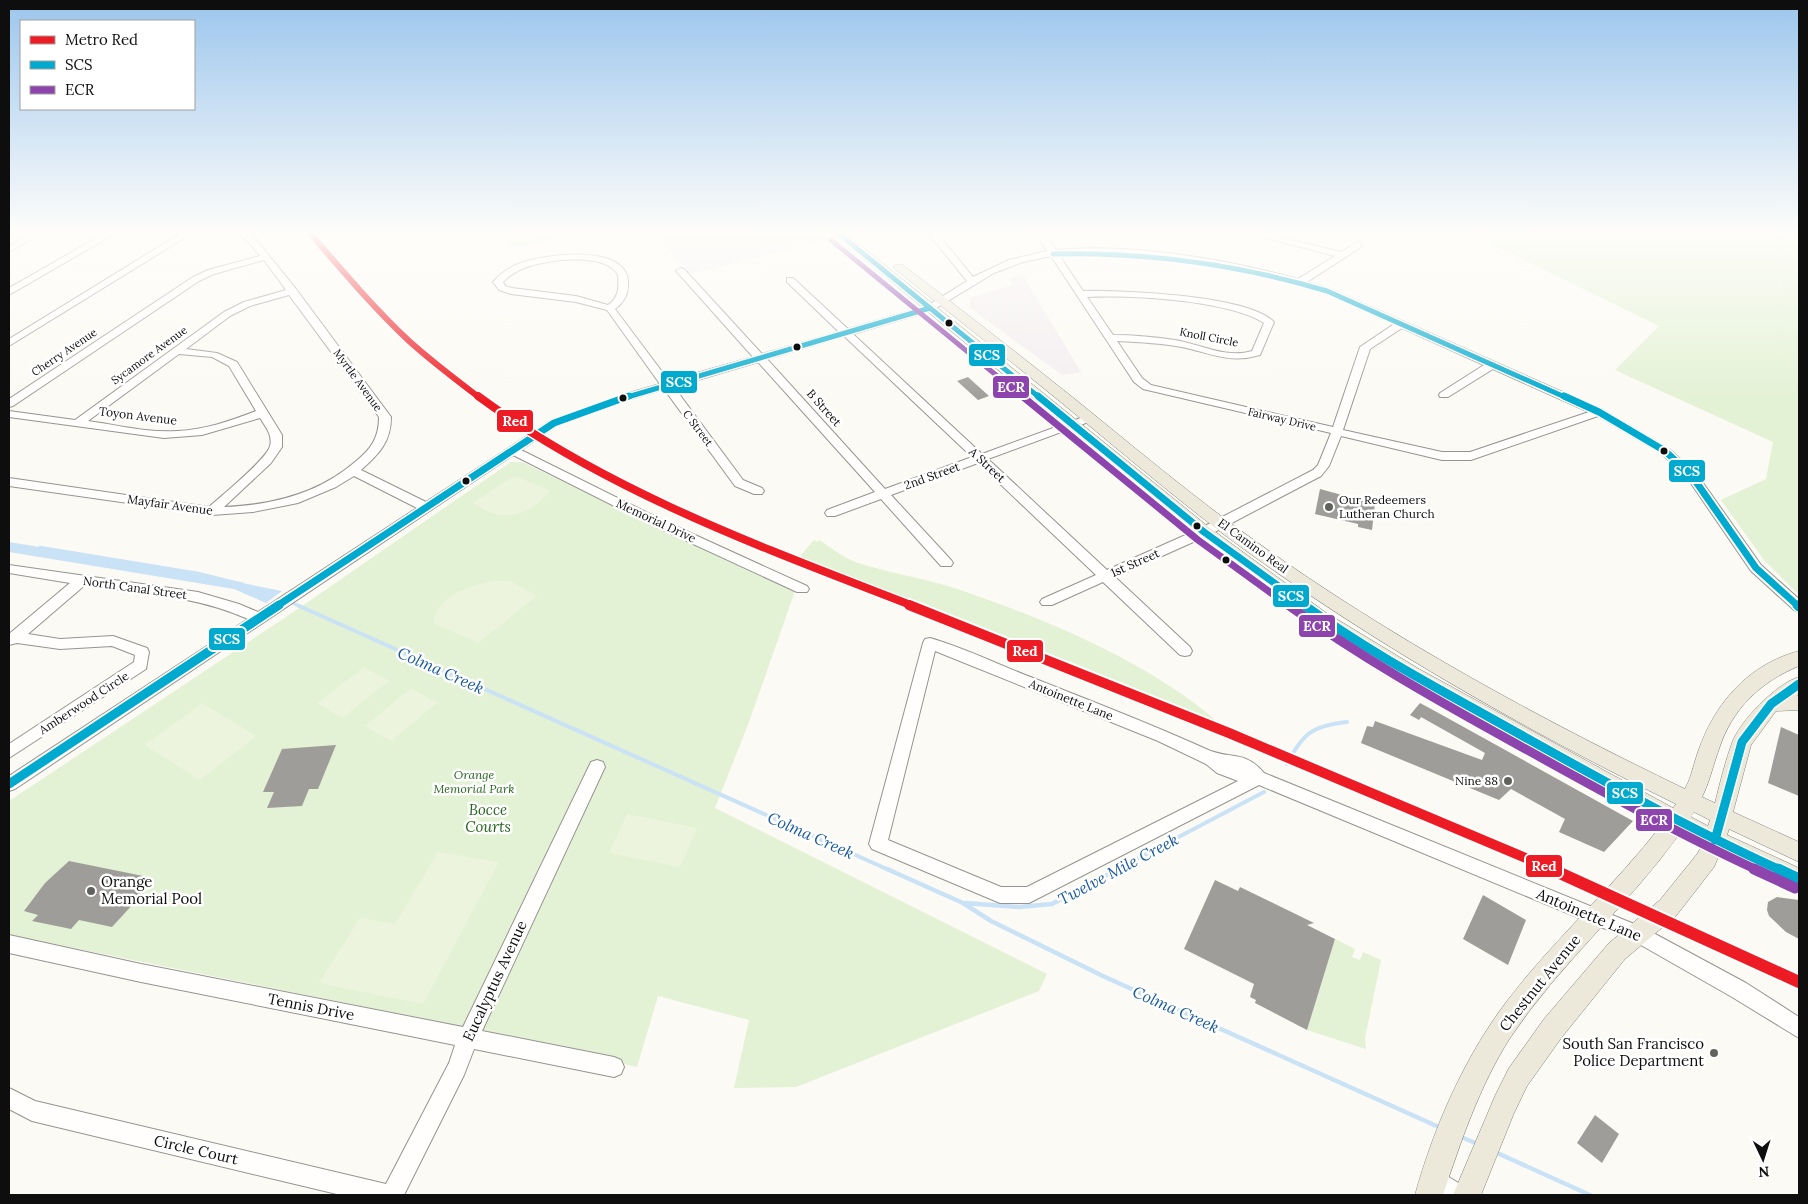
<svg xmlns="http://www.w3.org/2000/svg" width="1808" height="1204" viewBox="0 0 1808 1204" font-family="Lora,serif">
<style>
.industrial{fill:#f3edf0}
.green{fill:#e3f1d4}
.pitch{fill:#edf4dd}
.water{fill:#cae2f5}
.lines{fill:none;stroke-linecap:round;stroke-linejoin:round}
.stream-far2{stroke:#cae2f5;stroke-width:2.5}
.stream-far1{stroke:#cae2f5;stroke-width:4}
.stream{stroke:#cae2f5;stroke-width:4.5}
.building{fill:#9f9d99}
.minor-casing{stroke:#959492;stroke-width:2}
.major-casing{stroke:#82827f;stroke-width:1}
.minor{fill:#fffefd;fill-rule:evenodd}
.major{fill:#ece9da;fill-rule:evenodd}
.bus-1-far3-casing{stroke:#fff;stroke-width:8}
.bus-1-far2-casing{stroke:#fff;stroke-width:10}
.bus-1-far1-casing{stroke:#fff;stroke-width:12}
.bus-1-casing{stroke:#fff;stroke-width:14}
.bus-2-far3-casing{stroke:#fff;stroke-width:8}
.bus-2-far2-casing{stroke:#fff;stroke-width:10}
.bus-2-far1-casing{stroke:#fff;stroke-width:12}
.bus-2-casing{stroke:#fff;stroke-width:14}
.bus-1-far3{stroke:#00a9ce;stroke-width:5}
.bus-1-far2{stroke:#00a9ce;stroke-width:7}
.bus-1-far1{stroke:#00a9ce;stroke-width:9}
.bus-1{stroke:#00a9ce;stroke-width:11}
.bus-2-far3{stroke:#8e44ad;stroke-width:5}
.bus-2-far2{stroke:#8e44ad;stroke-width:7}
.bus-2-far1{stroke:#8e44ad;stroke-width:9}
.bus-2{stroke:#8e44ad;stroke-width:11}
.metro-1-far3-casing{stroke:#fff;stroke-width:9}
.metro-1-far2-casing{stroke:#fff;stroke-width:11}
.metro-1-far1-casing{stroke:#fff;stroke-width:14}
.metro-1-casing{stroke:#fff;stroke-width:16}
.metro-1-far3{stroke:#ed1c24;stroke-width:6}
.metro-1-far2{stroke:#ed1c24;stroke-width:8}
.metro-1-far1{stroke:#ed1c24;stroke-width:10}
.metro-1{stroke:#ed1c24;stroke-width:12}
.bus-dot{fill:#0e0e0e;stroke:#fff;stroke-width:2}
.poi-dot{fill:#61615e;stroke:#fff;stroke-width:2}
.labels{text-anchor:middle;stroke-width:5;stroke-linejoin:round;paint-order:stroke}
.far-street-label{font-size:11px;fill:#0e0e0e;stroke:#fff}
.street-label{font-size:12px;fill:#0e0e0e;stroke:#fff}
.poi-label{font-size:12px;fill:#0e0e0e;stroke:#fff;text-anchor:start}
.park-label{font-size:12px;font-style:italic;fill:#28661f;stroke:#fff}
.near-park-label{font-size:15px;font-style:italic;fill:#28661f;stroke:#fff}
.near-poi-label{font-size:15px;fill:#0e0e0e;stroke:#fff;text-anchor:start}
.near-street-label{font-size:15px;fill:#0e0e0e;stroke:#fff}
.near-water-label{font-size:16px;font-style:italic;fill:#185a9f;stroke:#fff}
.line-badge{stroke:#fff;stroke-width:2}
.badge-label{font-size:14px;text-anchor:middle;font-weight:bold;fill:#fff}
</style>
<rect width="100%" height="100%" fill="#fcfaf4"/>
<!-- industrial -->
<path class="industrial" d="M652,232H825L833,238L690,274Z
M1024,275L1028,284L1081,372L1062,375L970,308V298L1013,285L1009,278Z"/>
<!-- green -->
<path class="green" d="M501,232L562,236L560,238L518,247L511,245Z
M1467,232H1799V595L1764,560L1721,500L1766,479L1773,442L1615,370L1659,326Z
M511,462H522L795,591L749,722L715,808L1047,974L1039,991L796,1087L734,1088L749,1020L658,996L637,1067L460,1026L9,935V801L289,615Z
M814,540L817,542L819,540C832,548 844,558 858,563C890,573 922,578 954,588C1046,619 1156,664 1228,731L926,610L821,575L800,561L801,555Z
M1335,939L1355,949L1352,957L1360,960L1363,952L1381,960L1365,1038L1366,1049L1307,1030Z"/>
<!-- pitch -->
<path class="pitch" d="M518,477L550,491C528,517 502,524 473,503L509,479Z
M493,581H510L537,596L478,643L433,623C438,595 468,586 493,581Z
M364,667L389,681L342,718L317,703Z
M411,688L437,703L391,741L365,726Z
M202,703L256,736L200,780L145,745Z
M627,814L697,828L680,867L609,853Z
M438,852L499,862L423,1004L319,983L360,918L395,924Z"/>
<!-- water -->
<path class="water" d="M9,542L156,566L282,591L266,603L234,589L9,552Z"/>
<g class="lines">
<!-- stream-far2 -->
<path class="stream-far2" d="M40,547L198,573L243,584
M290,602L299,606"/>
<!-- stream-far1 -->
<path class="stream-far1" d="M297,605L889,870
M1287,764C1303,733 1312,726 1347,722
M1116,870L1264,792"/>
<!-- stream -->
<path class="stream" d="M887,869L963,903L991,921L1105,977L1441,1128
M965,903L1019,907L1052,904L1118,869
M1461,1137L1478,1144
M1495,1152L1590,1195"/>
</g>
<!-- building -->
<path class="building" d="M968,377L989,396L978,400L957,381Z
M1320,489L1375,504L1372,530L1358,527V524L1315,514Z
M1420,703L1433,710L1633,821L1604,852L1559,832L1565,819L1511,789L1499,800L1361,743L1367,726L1373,727L1375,721L1482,760L1485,753L1421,717L1419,720L1410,715Z
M1781,727L1799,735V796L1768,783Z
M336,745L318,789H309L302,806L267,808L274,792H263L282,749Z
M69,861L153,878L134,903L112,927L79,920L71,929L32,921L38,915L24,911L45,883Z
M1215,880L1238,891L1240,887L1314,923L1307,925L1335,939L1307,1030L1255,1003L1256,1000L1250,997L1254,984L1184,949Z
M1483,895L1526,920L1508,965L1463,939Z
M1777,897L1799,900V939L1786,932L1769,916L1767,910L1768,902Z
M1595,1115L1619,1134L1602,1163L1577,1143Z"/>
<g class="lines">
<!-- minor casing -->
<g class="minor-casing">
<path id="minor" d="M33,232H44L9,252V246Z
M107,232H118L9,295V288Z
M183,232H194L9,346V339Z
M232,232H244L253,236L296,289L391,417C391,442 379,454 361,470L426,502L550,421L616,397L660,384L607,310L576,302L511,294L499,290L493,282C500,274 508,268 518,264C541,255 615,244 627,275C628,278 628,283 628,286C628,296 623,303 615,309L669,381L753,357L678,273L676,271L681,268L684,269L762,354L839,332L787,282V278H793L848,329L927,306L967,281L927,232H936L973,277L1009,260L1047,251L1035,232H1044L1056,250C1132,243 1225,259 1298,279L1335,256L1243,232H1259L1341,252L1358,242L1361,243V247L1307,282L1330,289L1603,410L1669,449L1696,473L1761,565L1799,599V612L1794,610L1751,571L1688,479L1661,453L1598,416L1471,460H1442L1341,436L1329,466L1321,476L1209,535L1115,577L1190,647L1192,651L1190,655L1185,656L1180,655L1103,582L1052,605H1042L1040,602L1042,599L1096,575L978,463L891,495L951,560L953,563L951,566H941L881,499L835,516H827L825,513L827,510L875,492L758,362L674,387L743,480L762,488L764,491L762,494H754L735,486L664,389L624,401L558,425L521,450L660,519L807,586L809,589L807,592H797L652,525L513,455L15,789L9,791V776L248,619C197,596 140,593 85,585L28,634L60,639L113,636L147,648L149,652L146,669L9,758V744L134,662L135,655L112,646L60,649L17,643L9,645V634L70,583L9,573V565L198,592L239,604L258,612L417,508L354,476L336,487L298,503L253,512L212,515L9,486V478L209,507C221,496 267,459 270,446C273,435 265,426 260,418L202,435L164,438L9,417V411L75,420L224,312L244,302L286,290L264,260L214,274L199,281L13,406L9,407V399L193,277L208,270L260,256L247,240ZM1099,254C1173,258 1254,266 1324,293C1348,302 1371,314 1394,324L1360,347L1333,427L1151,385L1142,378L1117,341C1137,342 1156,343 1176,346C1207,351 1227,365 1260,355L1274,322C1249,295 1121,290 1083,291L1059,255ZM1051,256L1134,382L1143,389L1331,433L1318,465L1313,470L1199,529L1107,570L988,459L1094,420L1096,418L1094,416H1086L982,454L853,334L933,310L994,273L1023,262ZM561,260C579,259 608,258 618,275C619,288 619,297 608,305L576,296L512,288L505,286L503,282C518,266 540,263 561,260ZM289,295L379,417C379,438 371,449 355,462C318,494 272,505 224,507L271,463L282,447V435L237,362L217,353L186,349L230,316L250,306ZM1087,297C1131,295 1227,300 1264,323L1252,351C1226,359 1200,344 1175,340C1155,337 1134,335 1113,335ZM1402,328L1484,365L1440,393L1439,395L1440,397H1448L1493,369L1589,412L1470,452H1442L1343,430L1370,349ZM844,336L972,457L885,489L767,359ZM179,354L212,357L229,366L256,411C230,421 204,430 177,431C148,433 117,425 88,421Z
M930,638C965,648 999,665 1033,678C1091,701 1149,723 1206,749C1229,760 1244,749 1264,773L1644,928L1746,983L1799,1017V1038L1732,997L1632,940L1259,785L1029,903H1000L872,849L869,844L923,643L925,639ZM935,651L1158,741L1206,764L1217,773L1238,781L1027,887H1001L888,840Z
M597,760L603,762L605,767L482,1031L614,1057L621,1060L624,1067L621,1074L614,1077L474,1049L464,1075L404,1195H341L32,1121L9,1109V1088L35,1101L386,1184L449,1063L455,1045L141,982L9,953V935L141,964L463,1027L591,762Z
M1434,1168L1465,1187L1468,1195C1450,1195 1431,1199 1423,1179L1426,1171Z"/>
</g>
<!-- major casing -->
<g class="major-casing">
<path id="major" d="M832,232H844L1210,528L1325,612L1419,669L1673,808L1676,804C1528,731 1383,649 1249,553C1184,506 1124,454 1063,404C1007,358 951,314 895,269L893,267L895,265H903C959,308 1016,352 1071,396C1133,446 1193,497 1258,543C1391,638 1538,718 1685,789C1692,776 1694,762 1699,749C1716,701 1750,664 1799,651V666C1760,682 1732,709 1719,749C1713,765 1710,781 1702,797L1715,803C1720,783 1725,762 1732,743C1739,722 1777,683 1799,677V694L1797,696H1799V710L1776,711L1751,745L1733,812L1799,842V862L1729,829L1727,835L1799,868V889L1720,853L1714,867L1676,916L1625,959L1562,1037L1527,1086L1514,1113L1481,1195H1453L1495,1096L1509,1068L1544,1019L1609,943L1660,900L1698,853L1702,844L1680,833C1629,905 1560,963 1510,1038C1479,1087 1461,1141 1443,1195H1415C1434,1127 1464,1058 1507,1001C1555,938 1615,886 1663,823L1405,679L1313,620L1198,536ZM1694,812L1710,820L1708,826L1691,817Z"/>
</g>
<!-- minor -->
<use href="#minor" class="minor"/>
<!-- major -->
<use href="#major" class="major"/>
<!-- bus-1-far3 casing -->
<g class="bus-1-far3-casing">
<path id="bus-1-far3" d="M837,232L1040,398
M1053,254C1147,252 1237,264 1327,291L1567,398
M624,398L930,308"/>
</g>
<!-- bus-1-far2 casing -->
<g class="bus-1-far2-casing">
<path id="bus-1-far2" d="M1038,396L1204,532L1306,606
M1564,396L1599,412L1665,451L1692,476L1756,568L1798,606
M277,606L554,423L629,396"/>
</g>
<!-- bus-1-far1 casing -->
<g class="bus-1-far1-casing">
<path id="bus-1-far1" d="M1304,605C1367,651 1437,688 1505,726C1596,777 1686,827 1780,870
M1797,605L1799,607
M9,784L279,605
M1715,840L1742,742L1771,704L1799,684"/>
</g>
<!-- bus-1 casing -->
<g class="bus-1-casing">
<path id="bus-1" d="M1778,869L1799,879"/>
</g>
<!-- bus-2-far3 casing -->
<g class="bus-2-far3-casing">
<path id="bus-2-far3" d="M831,240L1024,398"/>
</g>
<!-- bus-2-far2 casing -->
<g class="bus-2-far2-casing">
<path id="bus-2-far2" d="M1022,396L1198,540L1289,606"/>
</g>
<!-- bus-2-far1 casing -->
<g class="bus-2-far1-casing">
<path id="bus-2-far1" d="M1288,605C1359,656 1435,699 1511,741C1592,786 1673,831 1757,870"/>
</g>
<!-- bus-2 casing -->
<g class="bus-2-casing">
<path id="bus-2" d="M1754,869L1795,888"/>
</g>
<!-- bus-1-far3 -->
<use href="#bus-1-far3" class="bus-1-far3"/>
<!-- bus-1-far2 -->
<use href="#bus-1-far2" class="bus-1-far2"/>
<!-- bus-1-far1 -->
<use href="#bus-1-far1" class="bus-1-far1"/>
<!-- bus-1 -->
<use href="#bus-1" class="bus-1"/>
<!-- bus-2-far3 -->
<use href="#bus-2-far3" class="bus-2-far3"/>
<!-- bus-2-far2 -->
<use href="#bus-2-far2" class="bus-2-far2"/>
<!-- bus-2-far1 -->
<use href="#bus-2-far1" class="bus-2-far1"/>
<!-- bus-2 -->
<use href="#bus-2" class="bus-2"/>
<!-- metro-1-far3 casing -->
<g class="metro-1-far3-casing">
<path id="metro-1-far3" d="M309,232C341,269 372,306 408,340C431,361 455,379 480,398"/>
</g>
<!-- metro-1-far2 casing -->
<g class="metro-1-far2-casing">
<path id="metro-1-far2" d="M478,396C608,492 764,548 913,606"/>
</g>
<!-- metro-1-far1 casing -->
<g class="metro-1-far1-casing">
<path id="metro-1-far1" d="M909,605L1229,733L1554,870"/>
</g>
<!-- metro-1 casing -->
<g class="metro-1-casing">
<path id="metro-1" d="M1551,869L1799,982"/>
</g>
<!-- metro-1-far3 -->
<use href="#metro-1-far3" class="metro-1-far3"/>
<!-- metro-1-far2 -->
<use href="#metro-1-far2" class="metro-1-far2"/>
<!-- metro-1-far1 -->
<use href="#metro-1-far1" class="metro-1-far1"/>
<!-- metro-1 -->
<use href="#metro-1" class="metro-1"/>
</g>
<!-- sky -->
<linearGradient id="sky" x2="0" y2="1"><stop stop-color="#9cc6ed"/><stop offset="0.58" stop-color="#fefdfa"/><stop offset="1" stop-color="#fefdfa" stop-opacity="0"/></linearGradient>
<rect width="1808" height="401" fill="url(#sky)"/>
<!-- markers -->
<g class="bus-dot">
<circle cx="949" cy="323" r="4.5"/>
<circle cx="797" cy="347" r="4.5"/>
<circle cx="623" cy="398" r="4.5"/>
<circle cx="1664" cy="451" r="4.5"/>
<circle cx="466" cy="481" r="4.5"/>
<circle cx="1197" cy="526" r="4.5"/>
<circle cx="1226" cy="560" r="4.5"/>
</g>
<g class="poi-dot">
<circle cx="1329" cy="507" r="5"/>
<circle cx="1508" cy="781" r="5"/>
<circle cx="91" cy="891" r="5"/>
<circle cx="1714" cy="1053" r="5"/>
</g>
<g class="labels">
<!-- far-street labels -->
<g class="far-street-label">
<text transform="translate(1209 337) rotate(11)" y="4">Knoll Circle</text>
<text transform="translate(64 352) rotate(-34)" y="4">Cherry Avenue</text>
<text transform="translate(149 355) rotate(-36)" y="4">Sycamore Avenue</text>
<text transform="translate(358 380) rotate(54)" y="4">Myrtle Avenue</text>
<text transform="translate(1282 419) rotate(13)" y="4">Fairway Drive</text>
<text transform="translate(698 428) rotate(53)" y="4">C Street</text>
</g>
<!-- street labels -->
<g class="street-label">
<text transform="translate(824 408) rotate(48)" y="4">B Street</text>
<text transform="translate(138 416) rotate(7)" y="4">Toyon Avenue</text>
<text transform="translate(987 465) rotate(43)" y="4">A Street</text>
<text transform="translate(932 476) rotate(-20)" y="4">2nd Street</text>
<text transform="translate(170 505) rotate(8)" y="4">Mayfair Avenue</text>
<text transform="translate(656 521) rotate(25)" y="4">Memorial Drive</text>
<text transform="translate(1253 546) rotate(36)" y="4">El Camino Real</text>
<text transform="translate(1135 563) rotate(-24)" y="4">1st Street</text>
<text transform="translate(135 588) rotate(8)" y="4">North Canal Street</text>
<text transform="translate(1071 700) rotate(22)" y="4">Antoinette Lane</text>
<text transform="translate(84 703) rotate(-33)" y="4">Amberwood Circle</text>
</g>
<!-- poi labels -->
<g class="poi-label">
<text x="1339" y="504">Our Redeemers<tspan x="1339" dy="14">Lutheran Church</tspan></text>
<text x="1498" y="785" text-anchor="end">Nine 88</text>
</g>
<!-- park labels -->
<g class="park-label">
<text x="474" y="779">Orange<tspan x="474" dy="14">Memorial Park</tspan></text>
</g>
<!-- near-park labels -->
<g class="near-park-label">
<text x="488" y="815">Bocce<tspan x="488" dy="17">Courts</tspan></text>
</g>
<!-- near-poi labels -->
<g class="near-poi-label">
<text x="101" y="887">Orange<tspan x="101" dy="17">Memorial Pool</tspan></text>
<text x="1704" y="1049" text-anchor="end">South San Francisco<tspan x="1704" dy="17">Police Department</tspan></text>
</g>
<!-- near-street labels -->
<g class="near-street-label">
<text transform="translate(1589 915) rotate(23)" y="5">Antoinette Lane</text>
<text transform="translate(495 981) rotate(-65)" y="5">Eucalyptus Avenue</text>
<text transform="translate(1540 983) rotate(-51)" y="5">Chestnut Avenue</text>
<text transform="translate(311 1007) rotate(11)" y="5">Tennis Drive</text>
<text transform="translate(196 1150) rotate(13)" y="5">Circle Court</text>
</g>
<!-- near-water labels -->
<g class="near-water-label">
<text transform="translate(441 670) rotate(24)" y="6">Colma Creek</text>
<text transform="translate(811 835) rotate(24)" y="6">Colma Creek</text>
<text transform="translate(1118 869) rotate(-28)" y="6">Twelve Mile Creek</text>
<text transform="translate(1176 1009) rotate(24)" y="6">Colma Creek</text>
</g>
</g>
<g class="line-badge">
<rect x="968" y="343" width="38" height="24" rx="5" fill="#00a9ce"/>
<rect x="660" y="370" width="38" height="24" rx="5" fill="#00a9ce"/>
<rect x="992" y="375" width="38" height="24" rx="5" fill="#8e44ad"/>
<rect x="496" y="409" width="38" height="24" rx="5" fill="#ed1c24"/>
<rect x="1668" y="459" width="38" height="24" rx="5" fill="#00a9ce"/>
<rect x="1272" y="584" width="38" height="24" rx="5" fill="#00a9ce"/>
<rect x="1298" y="614" width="38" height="24" rx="5" fill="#8e44ad"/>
<rect x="208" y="627" width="38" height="24" rx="5" fill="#00a9ce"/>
<rect x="1006" y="639" width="38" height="24" rx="5" fill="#ed1c24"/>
<rect x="1606" y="781" width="38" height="24" rx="5" fill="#00a9ce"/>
<rect x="1635" y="808" width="38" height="24" rx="5" fill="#8e44ad"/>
<rect x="1525" y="854" width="38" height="24" rx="5" fill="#ed1c24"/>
</g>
<g class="badge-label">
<text x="987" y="360">SCS</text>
<text x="679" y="387">SCS</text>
<text x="1011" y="392">ECR</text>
<text x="515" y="426">Red</text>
<text x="1687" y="476">SCS</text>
<text x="1291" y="601">SCS</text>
<text x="1317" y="631">ECR</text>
<text x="227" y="644">SCS</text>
<text x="1025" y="656">Red</text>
<text x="1625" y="798">SCS</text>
<text x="1654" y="825">ECR</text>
<text x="1544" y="871">Red</text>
</g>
<!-- border -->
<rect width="1808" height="1204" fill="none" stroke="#0e0e0e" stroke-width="20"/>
<!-- legend -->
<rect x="20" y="20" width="175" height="90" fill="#ffffff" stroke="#9f9f9f"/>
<rect x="30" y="36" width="25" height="8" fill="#ed1c24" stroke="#9f9f9f"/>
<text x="65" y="45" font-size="15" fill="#0e0e0e">Metro Red</text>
<rect x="30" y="61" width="25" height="8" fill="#00a9ce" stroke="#9f9f9f"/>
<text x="65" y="70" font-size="15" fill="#0e0e0e">SCS</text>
<rect x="30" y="86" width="25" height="8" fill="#8e44ad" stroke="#9f9f9f"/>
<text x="65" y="95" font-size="15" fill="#0e0e0e">ECR</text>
<!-- north arrow -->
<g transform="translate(1763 1159) rotate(176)" stroke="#ffffff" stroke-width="4" paint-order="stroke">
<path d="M0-4L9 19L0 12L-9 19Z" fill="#0e0e0e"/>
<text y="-8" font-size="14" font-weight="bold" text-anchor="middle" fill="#0e0e0e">N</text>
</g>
</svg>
